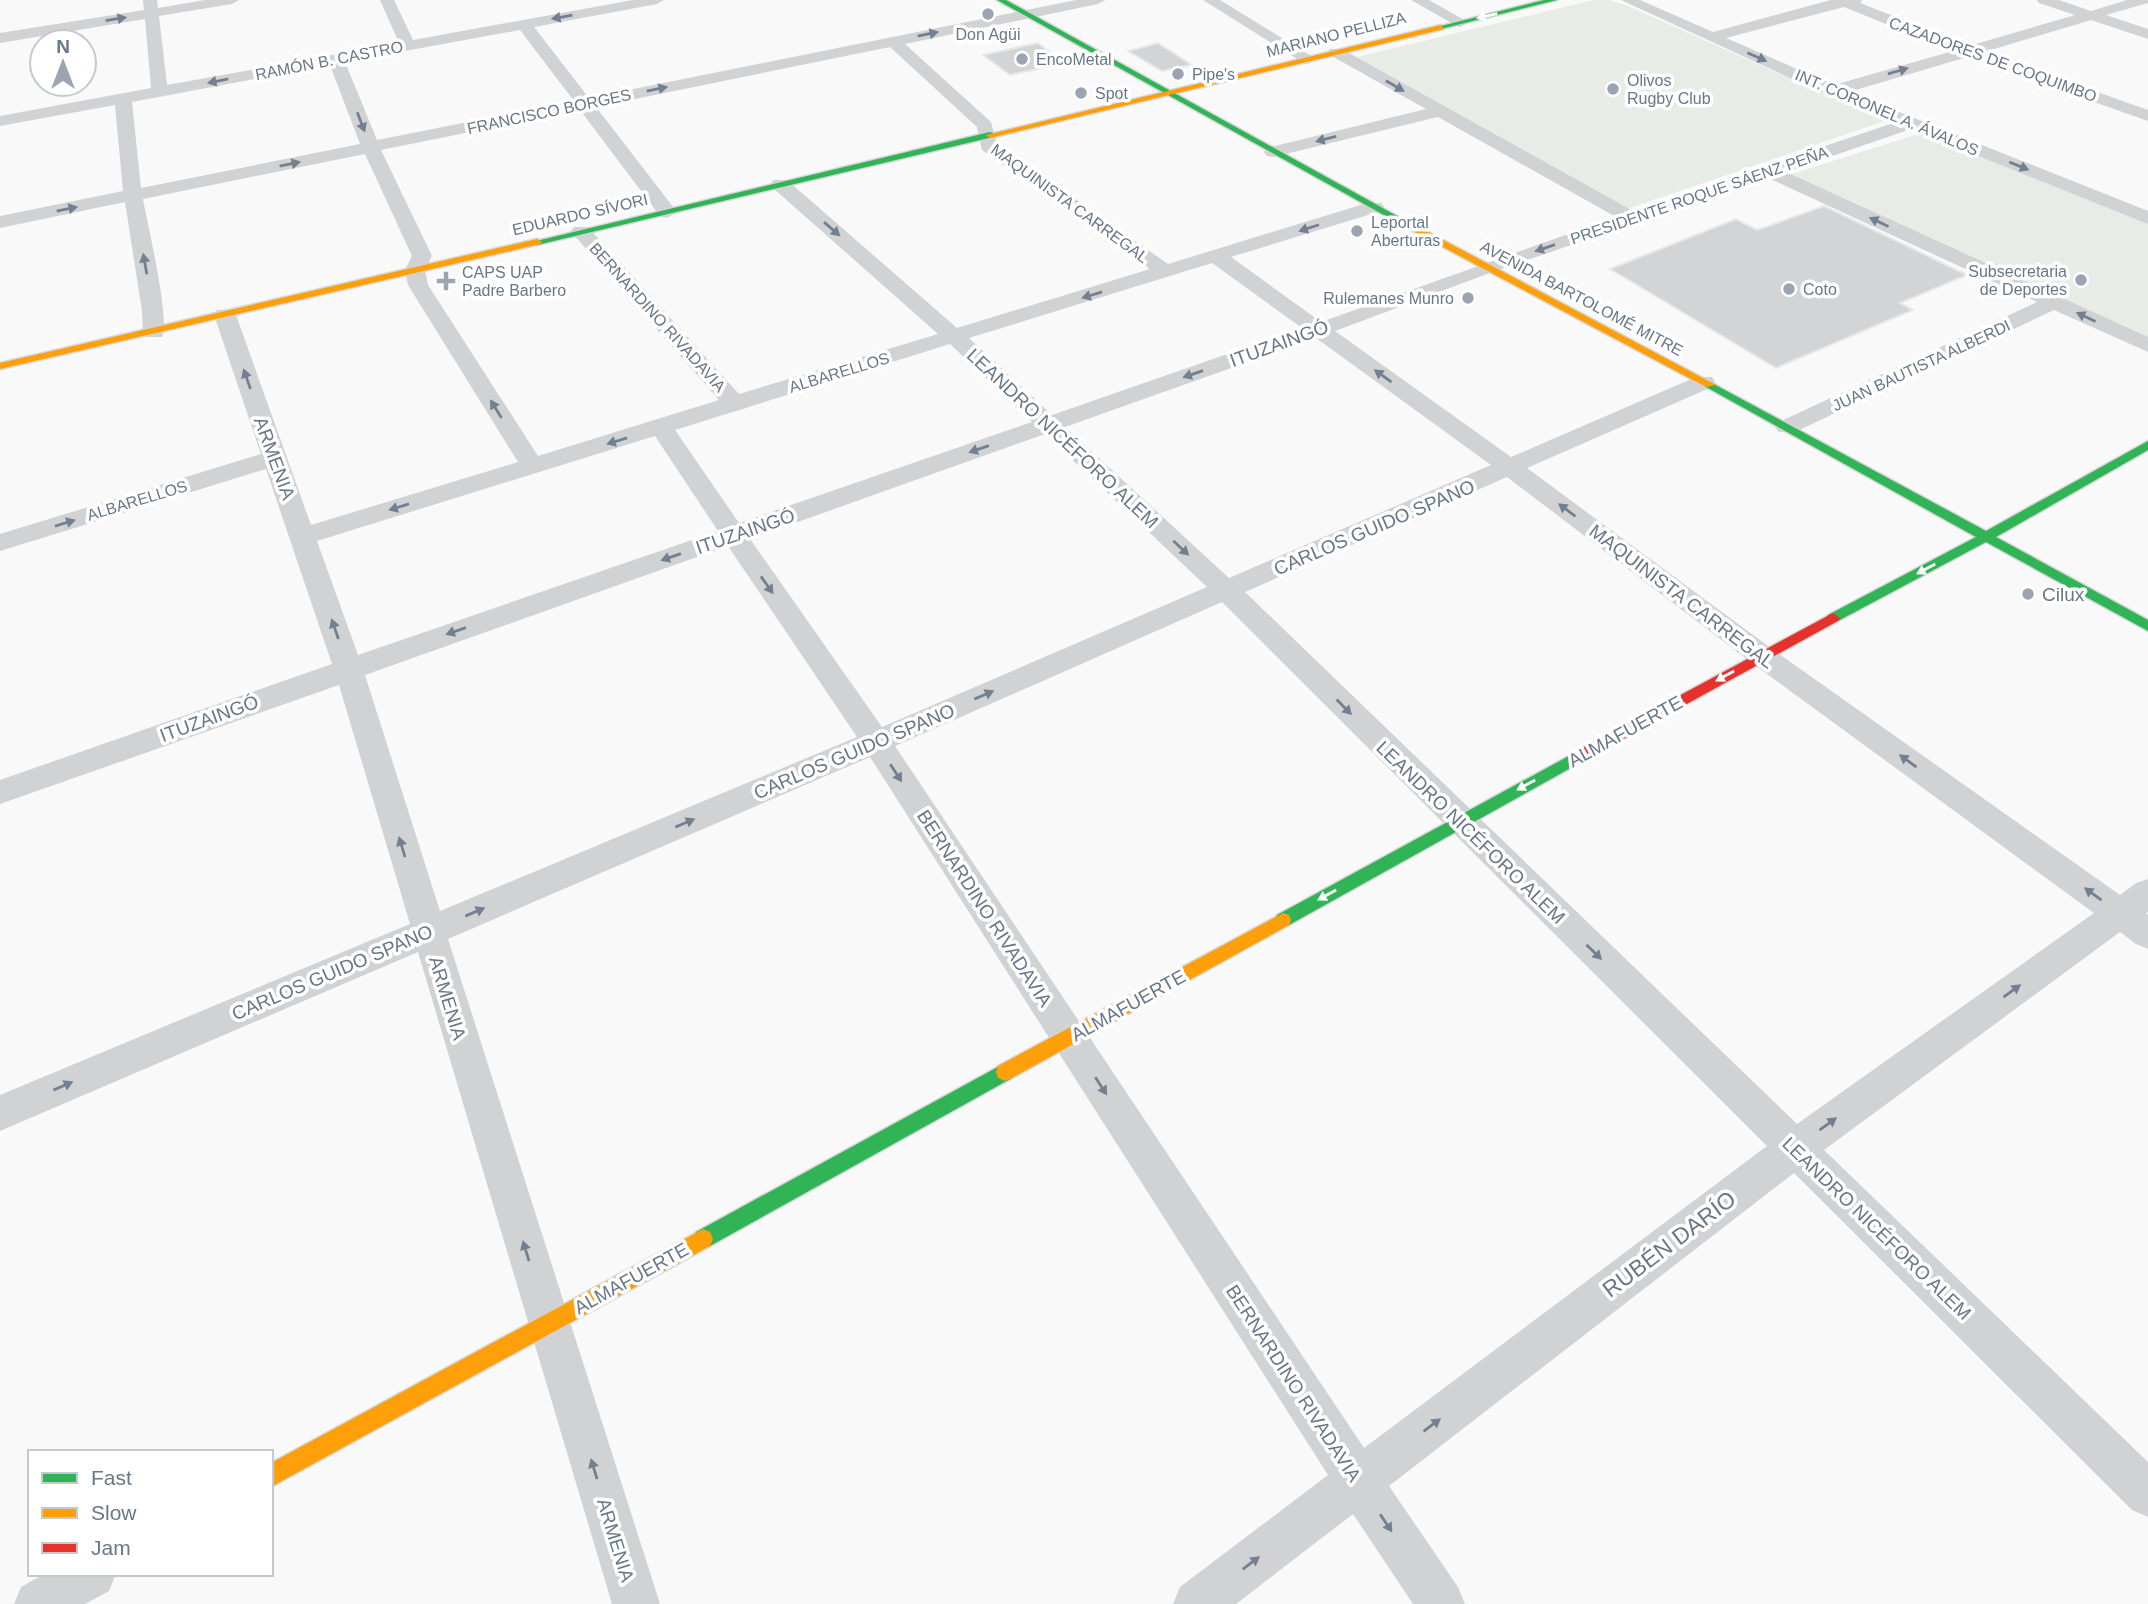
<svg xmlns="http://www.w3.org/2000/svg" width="2148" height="1604" viewBox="0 0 2148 1604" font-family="Arial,sans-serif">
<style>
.green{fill:#e8ece7}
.building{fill:#d2d4d5;stroke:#e8e8e8;stroke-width:2}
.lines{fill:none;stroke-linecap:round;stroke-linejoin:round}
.fast-casing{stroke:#d6d7d8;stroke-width:3}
.slow-casing{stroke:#d6d7d8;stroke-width:3}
.jam-casing{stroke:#d6d7d8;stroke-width:3}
.street{fill:#d1d2d4;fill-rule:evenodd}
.fast{fill:#30b455;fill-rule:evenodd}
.slow{fill:#ff9f0a;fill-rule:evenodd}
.jam{fill:#e5322d;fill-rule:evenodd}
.oneway{fill:#fff}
.oneway2{fill:#728090}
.poi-dot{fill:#9ba4b0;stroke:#fff;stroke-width:2.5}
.labels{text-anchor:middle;stroke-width:7;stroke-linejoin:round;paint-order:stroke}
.far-poi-label{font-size:16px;fill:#687789;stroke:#fff;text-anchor:start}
.far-street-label{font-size:16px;fill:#687789;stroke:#fff}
.street-label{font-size:19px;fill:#687789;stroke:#fff}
.poi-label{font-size:19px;fill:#687789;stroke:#fff;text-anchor:start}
.near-street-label{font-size:23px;fill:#687789;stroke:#fff}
</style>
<rect width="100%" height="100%" fill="#f9f9f9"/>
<!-- green -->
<path class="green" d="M1593,0H1609L1626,5L1885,121L1627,209L1357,57Z
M1940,127L2148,217V342L1789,175Z"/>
<!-- building -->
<path class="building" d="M1038,43L1065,63L1010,75L983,55Z
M1158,43L1192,65L1162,71L1128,51Z
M1824,206L1967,275L1900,303L1913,310L1776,368L1610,269L1736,219L1757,230Z"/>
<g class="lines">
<!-- fast casing -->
<g class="fast-casing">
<path id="fast" d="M997,0H1006L1417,227L1409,229Z
M1544,0H1557L1441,29L1437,27Z
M990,132L993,133V137L537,245L532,242Z
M1710,382L1986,531L2148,441V450L1996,537L2148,620V631L1986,542L1838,621H1828L1826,618L1828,615L1976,537L1706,387V383Z
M1589,745L1594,747L1597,751L1594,755L1289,925L1283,927L1277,925L1275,920L1277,915Z
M1005,1063L1012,1066L1014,1072L1012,1078L710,1246L703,1249L696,1246L693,1239L696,1232Z"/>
</g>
<!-- slow casing -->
<g class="slow-casing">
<path id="slow" d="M1441,25L1444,29L990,138L986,135Z
M1409,225H1415L1716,385L1706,387L1409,229Z
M537,239L542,242L540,244L0,369V363Z
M1283,913L1289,915L1291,920L1289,925L1012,1078L1005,1081L998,1078L996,1072L998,1066Z
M703,1229L710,1232L713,1239L710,1246L271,1487V1463Z"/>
</g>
<!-- jam casing -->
<g class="jam-casing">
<path id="jam" d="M1833,613L1840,618L1838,621L1594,755H1584L1581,751L1584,747Z"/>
</g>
<!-- street -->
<path class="street" d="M143,0H157L158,8L205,0H239L232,4L159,16L167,85L399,43L380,0H394L413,40L633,0H664L657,4L534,27L589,98L1076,0H1105L1098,4L905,44L991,122L997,144L1168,264L1367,203H1381L1384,207L1381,211L1231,257L1321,322L1616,217L1438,117L1273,157L1267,156L1264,152L1267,148L1426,109L1330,55L1328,52L1330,49H1342L1633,211L1896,122L1827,95L1621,0H1640L1713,32L1831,0H1862L1860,3L1969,46L2075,15L2039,3L2037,0H2059L2091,11L2127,0H2148V3L2106,15L2148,29V39L2091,20L1984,52L2148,110V121L1967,57L1849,92L2148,211V224L1911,129L1786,172L2148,337V352L2054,310L1795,432H1779L1775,427L1779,422L2037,302L1768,178L1495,271L1335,331L1511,457L1696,377H1712L1715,382L1712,387L1527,468L1772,649L2120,895L2136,883L2148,879V912L2146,913L2148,915V949L2136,944L2120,932L1824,1150L2148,1462V1517L2132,1510L1794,1173L1389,1486L1458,1587L1465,1604H1413L1353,1514L1236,1604H1173L1180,1587L1328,1475L870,757L448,939L660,1604H612L418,952L0,1131V1095L410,924L339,685L0,804V780L332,664L266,469L0,551V534L261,454L214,315L217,310H233L236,315L311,525L518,462L408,285L405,270L412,256L365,154L143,199C147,221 171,323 162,337H146L143,332L142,311L125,202L0,228V216L123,191L115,105L0,126V116L151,88L145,19L0,43V33L144,10ZM1844,7L1953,51L1834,85L1726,38ZM520,30L574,101L377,140L345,62ZM890,47L977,127L982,150L1150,269L957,328L787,180H773L771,184L773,188L938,334L739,394L588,227H574L571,231L574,235L719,400L538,456L428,285L425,270L432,256L381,150L580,110L660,216L667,218L677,212L596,107ZM330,65L360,144L141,188L132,102ZM1212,263L1302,328L1052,415L969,338ZM1316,338L1491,465L1229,578L1065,427ZM950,344L1032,422L739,523L675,430ZM1045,434L1207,587L882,727L750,539ZM655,436L718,531L358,655L317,541ZM1507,477L1752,663L2094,913L1797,1124L1245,592ZM728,546L857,737L440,911L365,675ZM1222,602L1767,1146L1364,1448L895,746Z
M1203,0H1220L1316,59L1308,64L1302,62Z
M1411,0H1429L1468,22L1460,27L1455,25Z
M44,1574H116L109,1591L85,1604H14L21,1587Z"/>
<!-- fast -->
<use href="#fast" class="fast"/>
<!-- slow -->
<use href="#slow" class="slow"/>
<!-- jam -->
<use href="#jam" class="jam"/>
</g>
<!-- one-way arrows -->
<defs><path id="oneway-solid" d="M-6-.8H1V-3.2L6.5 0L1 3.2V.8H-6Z" transform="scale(1.75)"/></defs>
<g class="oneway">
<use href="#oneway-solid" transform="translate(1487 16) rotate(167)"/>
<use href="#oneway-solid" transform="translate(1926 569) rotate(152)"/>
<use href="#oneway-solid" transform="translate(1725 676) rotate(151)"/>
<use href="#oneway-solid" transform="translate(1526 785) rotate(151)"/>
<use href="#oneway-solid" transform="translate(1327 895) rotate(151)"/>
</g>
<g class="oneway2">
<use href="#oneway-solid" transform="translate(562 17) rotate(170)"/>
<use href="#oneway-solid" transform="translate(116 19) rotate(-9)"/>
<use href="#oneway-solid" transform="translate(928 34) rotate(-11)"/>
<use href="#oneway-solid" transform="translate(1757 57) rotate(24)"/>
<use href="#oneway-solid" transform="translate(1898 71) rotate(-16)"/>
<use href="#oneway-solid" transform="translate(218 81) rotate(169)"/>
<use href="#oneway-solid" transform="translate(1395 86) rotate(30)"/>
<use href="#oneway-solid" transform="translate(657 89) rotate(-12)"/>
<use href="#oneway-solid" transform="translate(361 122) rotate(69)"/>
<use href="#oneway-solid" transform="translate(1326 139) rotate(166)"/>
<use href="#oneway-solid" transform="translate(290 164) rotate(-11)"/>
<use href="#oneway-solid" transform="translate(2019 166) rotate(22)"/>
<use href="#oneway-solid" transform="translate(67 209) rotate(-11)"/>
<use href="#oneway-solid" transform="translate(1879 222) rotate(-155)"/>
<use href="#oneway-solid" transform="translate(1309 228) rotate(162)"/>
<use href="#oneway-solid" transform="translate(832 229) rotate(41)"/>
<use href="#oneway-solid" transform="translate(1545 248) rotate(161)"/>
<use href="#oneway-solid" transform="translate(145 264) rotate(-100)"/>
<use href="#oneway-solid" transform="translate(1092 295) rotate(163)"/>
<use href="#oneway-solid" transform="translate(2086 317) rotate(-155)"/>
<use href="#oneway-solid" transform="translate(1193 374) rotate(161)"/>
<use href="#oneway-solid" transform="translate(1383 376) rotate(-144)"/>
<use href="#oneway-solid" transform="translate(247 379) rotate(-109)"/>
<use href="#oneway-solid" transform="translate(496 409) rotate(-122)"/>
<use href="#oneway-solid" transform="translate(617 441) rotate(163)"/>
<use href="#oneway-solid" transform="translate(979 449) rotate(161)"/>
<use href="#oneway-solid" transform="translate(399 507) rotate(163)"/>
<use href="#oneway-solid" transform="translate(1567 510) rotate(-143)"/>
<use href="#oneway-solid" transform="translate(65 523) rotate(-17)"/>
<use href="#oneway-solid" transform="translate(1181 548) rotate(43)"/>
<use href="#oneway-solid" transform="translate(671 557) rotate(161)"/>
<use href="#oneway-solid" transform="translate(767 585) rotate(55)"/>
<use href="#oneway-solid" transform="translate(335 629) rotate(-109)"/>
<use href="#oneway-solid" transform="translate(456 631) rotate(161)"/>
<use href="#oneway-solid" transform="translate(984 695) rotate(-23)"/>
<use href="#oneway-solid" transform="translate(1344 707) rotate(45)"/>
<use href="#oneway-solid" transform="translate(1908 761) rotate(-144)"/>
<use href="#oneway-solid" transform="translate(896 773) rotate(57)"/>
<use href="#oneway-solid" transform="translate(685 823) rotate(-23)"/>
<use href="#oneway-solid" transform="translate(402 847) rotate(-107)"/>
<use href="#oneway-solid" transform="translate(2093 894) rotate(-144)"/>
<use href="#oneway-solid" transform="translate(475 912) rotate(-23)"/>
<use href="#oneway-solid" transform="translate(1594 952) rotate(44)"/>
<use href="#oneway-solid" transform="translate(2012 991) rotate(-36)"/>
<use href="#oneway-solid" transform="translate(63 1086) rotate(-23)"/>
<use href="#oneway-solid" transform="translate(1101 1086) rotate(57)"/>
<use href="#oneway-solid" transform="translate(1828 1124) rotate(-36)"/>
<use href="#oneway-solid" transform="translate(526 1251) rotate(-107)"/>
<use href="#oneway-solid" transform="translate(1432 1425) rotate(-37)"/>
<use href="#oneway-solid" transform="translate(594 1469) rotate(-107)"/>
<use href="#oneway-solid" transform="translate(1386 1523) rotate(56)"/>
<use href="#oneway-solid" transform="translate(1251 1563) rotate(-37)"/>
</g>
<!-- markers -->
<g class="poi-dot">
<circle cx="988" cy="14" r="7"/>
<circle cx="1022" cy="59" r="7"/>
<circle cx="1178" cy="74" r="7"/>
<circle cx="1613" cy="89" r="7"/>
<circle cx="1081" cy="93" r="7"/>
<circle cx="1357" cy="231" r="7"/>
<circle cx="2081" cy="280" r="7"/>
<path d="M442.5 270.5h7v7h7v7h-7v7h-7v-7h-7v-7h7z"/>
<circle cx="1789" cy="289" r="7"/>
<circle cx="1468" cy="298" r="7"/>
<circle cx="2028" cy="594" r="7"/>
</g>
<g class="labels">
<!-- far-poi labels -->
<g class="far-poi-label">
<text x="988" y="40" text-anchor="middle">Don Agüi</text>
<text x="1036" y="65">EncoMetal</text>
<text x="1192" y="80">Pipe's</text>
<text x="1627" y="86">Olivos<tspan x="1627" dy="18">Rugby Club</tspan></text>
<text x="1095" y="99">Spot</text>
<text x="1371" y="228">Leportal<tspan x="1371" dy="18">Aberturas</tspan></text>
<text x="2067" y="277" text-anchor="end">Subsecretaria<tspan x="2067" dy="18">de Deportes</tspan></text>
<text x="462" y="278">CAPS UAP<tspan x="462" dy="18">Padre Barbero</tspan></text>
<text x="1803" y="295">Coto</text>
<text x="1454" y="304" text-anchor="end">Rulemanes Munro</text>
</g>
<!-- far-street labels -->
<g class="far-street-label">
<text transform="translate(1336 34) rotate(-14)" y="6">MARIANO PELLIZA</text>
<text transform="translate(1993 59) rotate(20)" y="6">CAZADORES DE COQUIMBO</text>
<text transform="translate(329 60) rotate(-11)" y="6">RAMÓN B. CASTRO</text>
<text transform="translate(549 111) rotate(-12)" y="6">FRANCISCO BORGES</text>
<text transform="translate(1887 112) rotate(23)" y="6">INT. CORONEL A. ÁVALOS</text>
<text transform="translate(1699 195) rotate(-19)" y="6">PRESIDENTE ROQUE SÁENZ PEÑA</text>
<text transform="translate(1070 203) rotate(36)" y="6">MAQUINISTA CARREGAL</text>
<text transform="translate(580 214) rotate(-13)" y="6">EDUARDO SÍVORI</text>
<text transform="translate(1582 298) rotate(28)" y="6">AVENIDA BARTOLOMÉ MITRE</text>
<text transform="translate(658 317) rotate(48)" y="6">BERNARDINO RIVADAVIA</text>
<text transform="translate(1921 365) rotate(-25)" y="6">JUAN BAUTISTA ALBERDI</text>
<text transform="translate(839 372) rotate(-17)" y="6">ALBARELLOS</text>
<text transform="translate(137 500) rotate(-17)" y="6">ALBARELLOS</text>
</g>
<!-- street labels -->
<g class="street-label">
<text transform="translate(1279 343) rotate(-20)" y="7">ITUZAINGÓ</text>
<text transform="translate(1063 438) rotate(43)" y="7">LEANDRO NICÉFORO ALEM</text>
<text transform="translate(275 458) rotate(70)" y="7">ARMENIA</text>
<text transform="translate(1374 527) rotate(-23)" y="7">CARLOS GUIDO SPANO</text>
<text transform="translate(745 531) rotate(-19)" y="7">ITUZAINGÓ</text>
<text transform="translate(1682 596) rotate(37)" y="7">MAQUINISTA CARREGAL</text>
<text transform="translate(209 718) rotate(-20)" y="7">ITUZAINGÓ</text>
<text transform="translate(1625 731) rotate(-29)" y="7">ALMAFUERTE</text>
<text transform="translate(854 751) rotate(-23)" y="7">CARLOS GUIDO SPANO</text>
<text transform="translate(1471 832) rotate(44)" y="7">LEANDRO NICÉFORO ALEM</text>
<text transform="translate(985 908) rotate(57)" y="7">BERNARDINO RIVADAVIA</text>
<text transform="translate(332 972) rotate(-23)" y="7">CARLOS GUIDO SPANO</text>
<text transform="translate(448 998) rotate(73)" y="7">ARMENIA</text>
<text transform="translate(1128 1005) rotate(-29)" y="7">ALMAFUERTE</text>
<text transform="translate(1877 1228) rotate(44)" y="7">LEANDRO NICÉFORO ALEM</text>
<text transform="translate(631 1278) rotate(-29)" y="7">ALMAFUERTE</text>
<text transform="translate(1294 1383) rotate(57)" y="7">BERNARDINO RIVADAVIA</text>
<text transform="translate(616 1540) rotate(73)" y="7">ARMENIA</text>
</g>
<!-- poi labels -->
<g class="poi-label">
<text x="2042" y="601">Cilux</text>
</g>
<!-- near-street labels -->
<g class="near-street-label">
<text transform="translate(1669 1244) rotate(-37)" y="8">RUBÉN DARÍO</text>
</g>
</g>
<!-- legend -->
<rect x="28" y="1450" width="245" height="126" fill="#ffffff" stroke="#c3c9d0" stroke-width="2"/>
<rect x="42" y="1473" width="35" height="10" fill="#30b455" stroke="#c3c9d0" stroke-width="2"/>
<text x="91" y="1485" font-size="21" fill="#687789">Fast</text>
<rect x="42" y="1508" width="35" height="10" fill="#ff9f0a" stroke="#c3c9d0" stroke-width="2"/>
<text x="91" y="1520" font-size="21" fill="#687789">Slow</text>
<rect x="42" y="1543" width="35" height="10" fill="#e5322d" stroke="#c3c9d0" stroke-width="2"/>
<text x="91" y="1555" font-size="21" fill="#687789">Jam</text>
<!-- north arrow -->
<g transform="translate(63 63)"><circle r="33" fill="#ffffff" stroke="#c3c9d0" stroke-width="2"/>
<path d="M0-5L12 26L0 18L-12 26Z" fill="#9ba4b0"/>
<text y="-10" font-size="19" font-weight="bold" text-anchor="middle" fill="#687789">N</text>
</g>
</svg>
